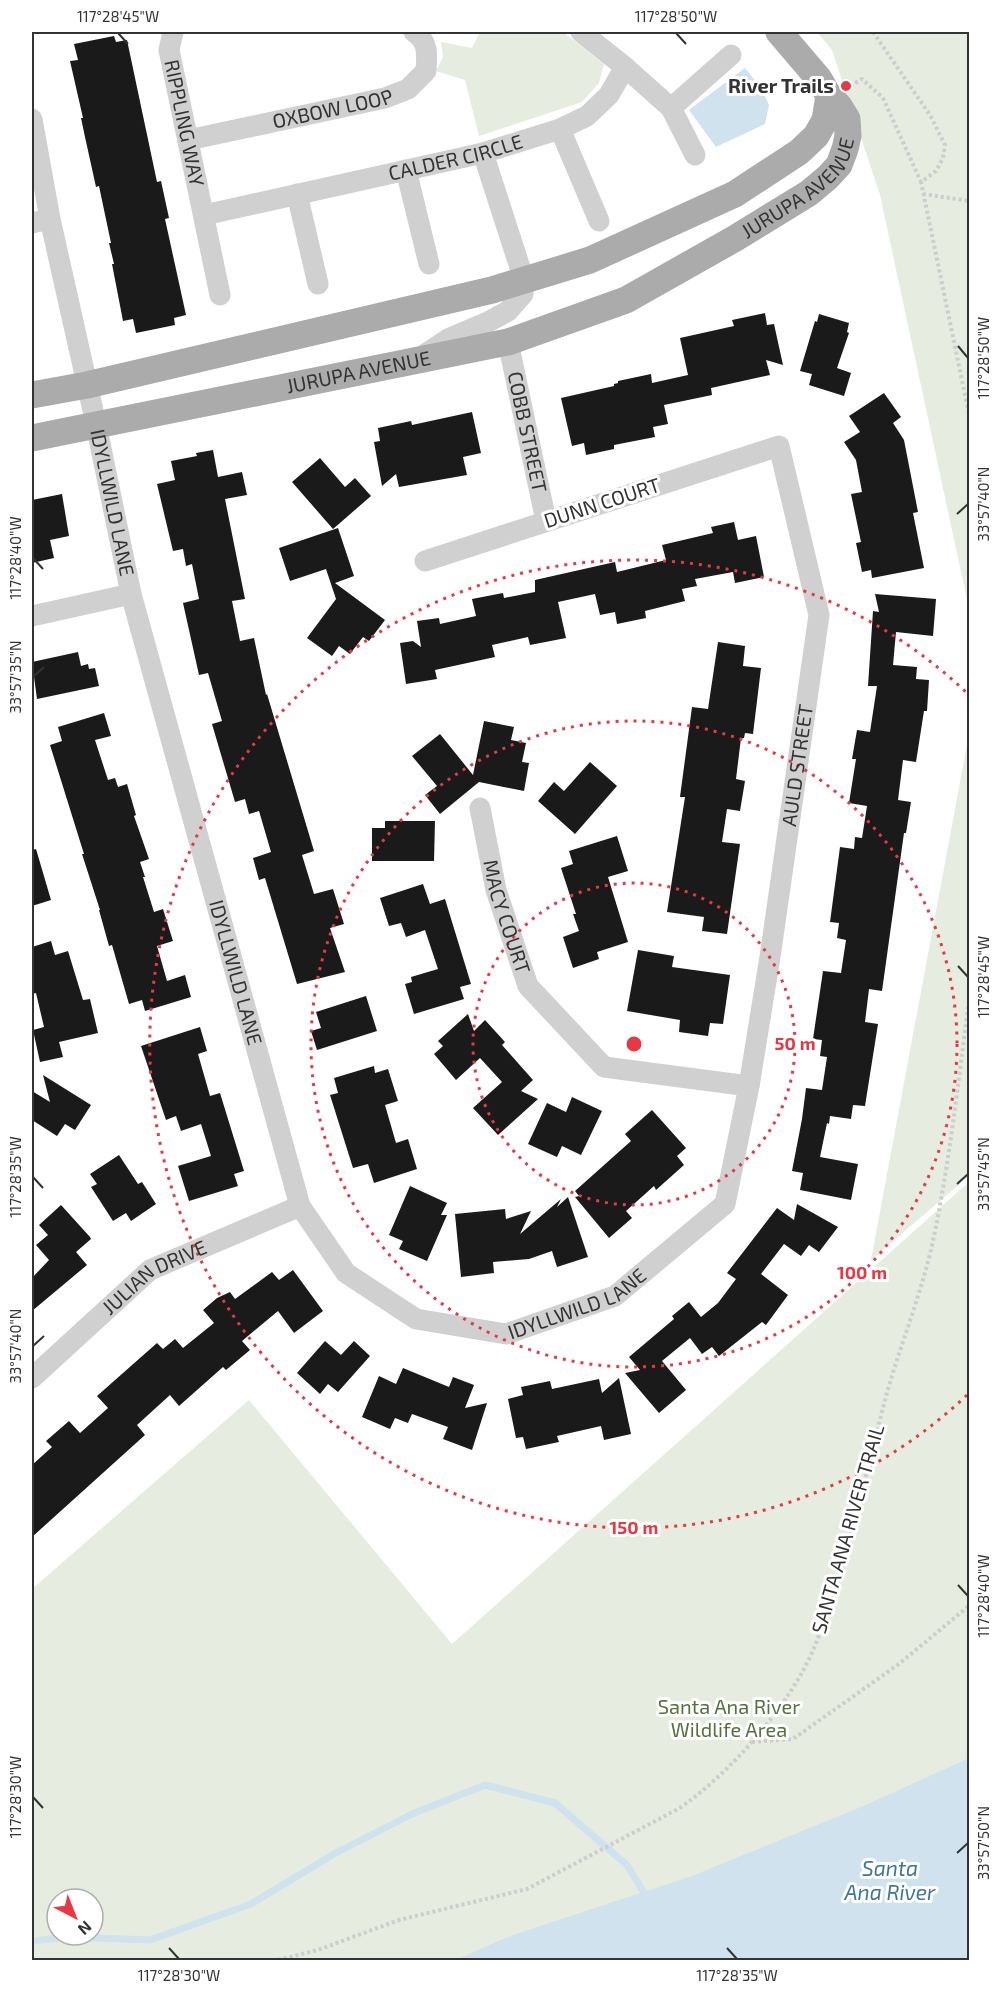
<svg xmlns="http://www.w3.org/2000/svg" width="1001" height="1992" viewBox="0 0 1001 1992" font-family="'Exo 2',sans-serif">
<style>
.green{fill:#e6ecdf;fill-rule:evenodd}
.water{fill:#cfe2ee}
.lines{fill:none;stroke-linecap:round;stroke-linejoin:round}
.stream{stroke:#cfe2ee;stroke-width:7}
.building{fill:#1a1a1a}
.path{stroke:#cdcdcd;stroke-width:4;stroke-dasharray:3 3;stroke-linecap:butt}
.minor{stroke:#d0d0d0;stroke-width:21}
.major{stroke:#ababab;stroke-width:27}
.ticks{fill:none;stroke:#333;stroke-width:2}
.ring{fill:none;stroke:#e63946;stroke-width:3;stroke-dasharray:3 6}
.poi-dot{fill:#e63946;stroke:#fff;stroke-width:2}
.labels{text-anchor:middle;stroke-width:6;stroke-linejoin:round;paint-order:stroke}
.poi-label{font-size:20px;font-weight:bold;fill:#333;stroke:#fff;text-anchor:end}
.street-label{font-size:20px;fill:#333;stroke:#fff}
.park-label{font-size:20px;fill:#56703f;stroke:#fff}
.water-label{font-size:21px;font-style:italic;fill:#3f7597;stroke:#fff}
.centre{fill:#e63946;stroke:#fff;stroke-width:3}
.ring-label{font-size:18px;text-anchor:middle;font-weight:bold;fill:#e63946;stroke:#fff;stroke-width:6;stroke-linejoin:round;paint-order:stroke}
.neatline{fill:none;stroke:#333;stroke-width:2}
.ticks-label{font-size:15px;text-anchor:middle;fill:#333}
</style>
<rect width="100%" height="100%" fill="#fff"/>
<!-- green -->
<path class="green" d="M480,32H563L604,64L599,83L582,102L479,136L465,80L436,71L443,57L441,42L472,48Z
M817,32H969V609L880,195L832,50Z
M969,734V1176L871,1260Z
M969,1182V1960H32V1589L249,1400L452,1644ZM57,1899H93V1935H57Z"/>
<!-- water -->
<path class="water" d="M745,68L761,88L769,105L765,124L716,147L689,110Z
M969,1756V1960H456L510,1936L692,1876L861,1807L967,1759Z"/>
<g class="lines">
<!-- stream -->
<path class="stream" d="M32,1941L66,1937L150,1940L251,1904L334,1854L412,1814L485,1785L555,1803L627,1865L648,1899"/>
</g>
<!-- building -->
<path class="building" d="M114,36L116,42L127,40L157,182L161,181L169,218L165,219L186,315L174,318L175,325L136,333L133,319L123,321L112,264H114L109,243H111L99,186L96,187L85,137L81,118H83L70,61L78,60L74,44Z
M765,313L767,325L774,324L783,365L766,360L770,375L711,388L712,395L664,405L668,424L653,427L655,437L614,445V449L586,455L584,443L572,446L561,398L614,386V384L618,383V381L651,374L652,383L688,375L680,338L734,326L732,320Z
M819,314L849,323L847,332L849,333L837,368L851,373L844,396L809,385L812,374L800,371L815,321L817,322Z
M884,393L901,417L893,423L904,440L918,512L913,513L924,568L872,578L871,570L862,572L856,543L861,542L851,494L862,492L856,460L844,442L860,432L849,416Z
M472,412L481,453L463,457L467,475L399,487L396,474L382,486L374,442L380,441L378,428L411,421L412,425Z
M213,450L218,477L242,472L247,495L225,499L245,599L232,601L240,641L254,638L266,695L267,694L314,851L302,855L314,894L333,889L344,924L330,928L345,972L297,984L265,878L259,880L253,858L271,852L259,811L249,814L245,799L235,802L212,724L222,721L208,673L199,675L183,603L199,599L192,564L186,566L183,549L173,551L157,484L175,480L171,461L197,456L196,453Z
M320,458L345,487L355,478L371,496L333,529L292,482Z
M62,494L69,536L50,540L54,558L32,563V500Z
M734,522L738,540L756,536L764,577L735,583L733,572L695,579L697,586L682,589L685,601L645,611L646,618L617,624L615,612L600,615L595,594L558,602L566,638L530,645L528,637L492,645L495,657L435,670L437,679L406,684L400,643L413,641L421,647L417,621L439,618L440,624L476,616L472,599L503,593L504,598L535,592V580L615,562L617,572L666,560L662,545L713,533L711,527Z
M338,528L354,576L335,583L385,620L369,641L363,637L350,654L339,646L332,656L307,638L336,599L326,569L290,581L279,548Z
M875,594L936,599L933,636L896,632L893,665L917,667L916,679L929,680L927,711H924L916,762L903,760L898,800L911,802L906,833H904L882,991L869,989L865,1022L878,1024L865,1106L853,1105L851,1119L830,1116L829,1124L827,1123L820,1157L858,1164L851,1200L800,1190L803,1173L792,1171L802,1119L806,1088L822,1090L827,1057L820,1056L822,1040L813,1039L823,971L841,973L846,940L837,938L839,923L830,922L840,847L854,849L855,837L862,838L867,806L849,803L856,759H852L857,730L870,732L877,686H868L873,611L879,612Z
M718,642L745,646L743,666L761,668L753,734L745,733L744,738H741L736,779L745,781L740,811L727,809L722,842L740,844L727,934L702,931L704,917L667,912L685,797H680L692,707L708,709Z
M78,652L81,666L88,664L89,669L95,668L99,686L37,699L32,662Z
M104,713L111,736L95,740L108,780L115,778L118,787L127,784L136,815L134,816L149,859L140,862L145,877H143L154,912L163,909L173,941L157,946L167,981L185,975L191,997L145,1011L142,1000L129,1004L112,945L109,946L99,910H100L82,854H84L50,745L62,741L58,727Z
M484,721L514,727L511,740L526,743L522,762L529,763L524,791L479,782L440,814L425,795L437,786L412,756L440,734L473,775Z
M590,762L617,786L575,834L538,801L554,782L564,791Z
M385,821H435L434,861H372V828H385Z
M617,836L628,871L608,877L628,942L597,952L599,959L573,968L563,937L579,931L573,914H576L561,868L573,864L569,851Z
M36,849L51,900L32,906V850Z
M423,884L430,904L445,899L471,984L460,987L464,999L414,1014L405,984L412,982L411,977L438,969L425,930L406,937L401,923L389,926L380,898Z
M51,941L55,955L68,951L83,1000L90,999L98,1033L59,1042L63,1057L40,1062L33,1030L44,1027L36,993L32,994V947Z
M638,950L674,956L672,967L730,975L723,1024L710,1023L708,1036L679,1032L680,1020L627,1011Z
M366,996L377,1031L317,1050L311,1031L321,1028L316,1012Z
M468,1014L474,1031L485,1020L505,1042L502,1045L533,1080L521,1091L538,1099L498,1135L473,1108L502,1082L480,1058L456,1080L434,1054L443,1046L438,1041Z
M200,1027L207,1051L198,1054L210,1096L220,1093L244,1171L234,1174L238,1186L189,1201L178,1166L211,1156L201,1124L181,1131L176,1116L166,1120L141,1046Z
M374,1066L375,1073L388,1069L398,1101L385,1105L396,1143L408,1139L417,1169L374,1183L368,1164L353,1168L330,1095L338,1093L334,1078Z
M43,1075L91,1105L75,1130L65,1124L57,1136L32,1120V1091L50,1102Z
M572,1097L602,1111L581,1155L562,1146L557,1157L528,1144L547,1103L566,1112Z
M652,1110L686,1148L677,1156L684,1165L656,1190L654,1186L626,1211L632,1218L609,1238L575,1197L579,1196L575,1191L631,1141L625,1134Z
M119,1155L138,1184L142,1182L156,1204L131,1221L126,1213L113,1221L91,1187L97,1184L90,1174Z
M410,1186L447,1203L441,1215H447L427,1261L399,1249L403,1241L389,1235Z
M568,1197L588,1257L557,1267L552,1251L529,1259L493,1262L494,1273L461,1277L455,1214L505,1209L506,1219L531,1211L520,1234L561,1199L557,1207Z
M797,1204L838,1227L819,1252L809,1245L801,1256L784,1244L761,1274L788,1295L766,1325L762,1322L719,1356L712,1347L702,1354L690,1338L662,1361L686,1390L659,1413L625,1373L640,1370L629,1357L674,1319L672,1316L689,1302L701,1317L718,1303L736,1279L727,1273L777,1208L794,1220Z
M61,1205L90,1237L91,1239L76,1252L87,1265L32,1311V1278L49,1260L36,1245L48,1235L39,1225Z
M293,1270L323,1311L294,1333L278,1311L242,1341L250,1350L226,1370L223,1367L179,1406L170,1395L137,1425L145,1435L32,1537V1465L52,1447L46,1441L69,1421L80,1433L108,1408L97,1396L157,1343L163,1349L175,1339L183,1348L214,1323L203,1310L217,1298L230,1292L235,1299L272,1272L279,1280Z
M325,1341L341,1355L354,1341L370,1356L338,1392L328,1384L320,1394L297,1373Z
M403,1368L449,1387L453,1377L474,1385L465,1408L487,1403L472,1450L443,1439L448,1427L412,1414L408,1423L395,1418L390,1429L362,1417L379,1376L396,1384Z
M619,1378L631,1434L604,1440L601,1426L557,1436L559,1442L526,1449L523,1437L516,1438L508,1399L523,1395L521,1387L550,1381L552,1389L599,1379L602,1393Z"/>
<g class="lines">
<!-- path -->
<path class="path" d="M873,32L930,115L945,145L943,158L936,171L921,182L970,419
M850,86L862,79L883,98L921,182
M923,194L970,201
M752,1742L793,1739L899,1664L970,1605
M278,1960L318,1950L399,1920L527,1889L678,1809C728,1776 791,1704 814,1648C846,1569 863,1483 885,1400C900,1344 924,1289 935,1231C951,1153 959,1073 970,994"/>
<!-- minor -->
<g class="minor">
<path id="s1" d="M173,32L169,50L220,295"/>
<path d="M625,67L671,108L695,155"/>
<path d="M671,108L731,55"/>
<path id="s2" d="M32,119L50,219L96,424L131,594L300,1206L346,1273L416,1319L506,1334L615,1296L725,1204L749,1086L770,957L819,615L779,446L425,561"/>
<path d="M560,129L599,221"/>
<path id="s3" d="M188,140L385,98L408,89L426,71C427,56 429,41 414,32"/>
<path d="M406,170L429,264"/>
<path d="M297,194L318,284"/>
<path id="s4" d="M204,215L483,153L560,129L587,116L609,95L625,67L581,32"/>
<path d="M32,223L50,219"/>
<path id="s5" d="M508,342L546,521"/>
<path d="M421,357L448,339L488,322L508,311L523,294L524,280L483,153"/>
<path d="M32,616L131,594"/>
<path id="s6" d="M480,808L496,890L528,986L604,1067L749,1086"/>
<path id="s7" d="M32,1378L150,1270L300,1206"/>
</g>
<!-- major -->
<g class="major">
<path d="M32,395L87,385L492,290L590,260L735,194L799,152L816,136L825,120L829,96"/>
<path id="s8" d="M32,438L508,342L626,300L734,239L809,193L828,177L839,165L845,149L848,136L847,119L839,106L829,96L819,79L779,32"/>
</g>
</g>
<!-- ticks -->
<path class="ticks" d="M118,33L128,44M676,33L686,44M958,346L968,358M957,514L968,504M33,558L43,569M33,677L44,667M958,966L968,977M33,1177L43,1188M957,1184L968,1174M33,1346L44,1336M958,1585L968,1596M33,1797L43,1808M957,1853L968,1843M169,1948L179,1959M727,1948L737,1959"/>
<!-- distance rings -->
<g class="ring">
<circle cx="634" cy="1044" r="161"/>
<circle cx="634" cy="1044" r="323"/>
<path d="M967 1395A484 484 0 1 1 967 693"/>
</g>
<!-- markers -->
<circle class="poi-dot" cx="846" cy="86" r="6"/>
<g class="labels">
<!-- poi labels -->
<g class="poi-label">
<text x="834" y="93">River Trails</text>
</g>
<!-- street labels -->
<g class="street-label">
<text dy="7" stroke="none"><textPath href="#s3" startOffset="148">OXBOW LOOP</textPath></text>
<text dy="7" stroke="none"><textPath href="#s1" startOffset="93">RIPPLING WAY</textPath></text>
<text dy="7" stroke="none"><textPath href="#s4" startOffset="258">CALDER CIRCLE</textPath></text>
<text dy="7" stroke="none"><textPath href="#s8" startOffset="819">JURUPA AVENUE</textPath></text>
<text dy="7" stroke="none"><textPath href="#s8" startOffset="333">JURUPA AVENUE</textPath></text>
<text dy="7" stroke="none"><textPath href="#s5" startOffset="92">COBB STREET</textPath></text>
<text dy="7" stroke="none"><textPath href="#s2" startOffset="392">IDYLLWILD LANE</textPath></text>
<text transform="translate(602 503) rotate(-18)" y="7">DUNN COURT</text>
<text dy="7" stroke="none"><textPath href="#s2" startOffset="2080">AULD STREET</textPath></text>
<text dy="7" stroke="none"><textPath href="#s6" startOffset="112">MACY COURT</textPath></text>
<text dy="7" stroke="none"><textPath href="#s2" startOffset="878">IDYLLWILD LANE</textPath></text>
<text dy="7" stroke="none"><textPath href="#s7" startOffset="160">JULIAN DRIVE</textPath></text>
<text dy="7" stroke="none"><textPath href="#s2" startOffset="1454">IDYLLWILD LANE</textPath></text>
<text transform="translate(848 1529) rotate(-74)" y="7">SANTA ANA RIVER TRAIL</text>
</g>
<!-- park labels -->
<g class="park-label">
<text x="729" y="1714">Santa Ana River<tspan x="729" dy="23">Wildlife Area</tspan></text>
</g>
<!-- water labels -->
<g class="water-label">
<text x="890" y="1876">Santa<tspan x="890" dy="24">Ana River</tspan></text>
</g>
</g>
<circle cx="634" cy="1044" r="9" class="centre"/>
<g class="ring-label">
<text x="795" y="1050">50 m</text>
<text x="862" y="1279">100 m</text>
<text x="634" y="1534">150 m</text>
</g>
<!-- border -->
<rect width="1001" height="1992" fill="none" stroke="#ffffff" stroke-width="66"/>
<!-- north arrow -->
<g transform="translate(75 1917) rotate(138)"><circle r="28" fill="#ffffff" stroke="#adadad" stroke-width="1.5"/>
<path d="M0-4.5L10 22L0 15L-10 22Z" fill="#e63946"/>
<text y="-9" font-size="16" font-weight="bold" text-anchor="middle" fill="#333333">N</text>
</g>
<rect x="33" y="33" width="935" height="1926" class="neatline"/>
<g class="ticks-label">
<text x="118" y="22">117°28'45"W</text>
<text x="676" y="22">117°28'50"W</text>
<text transform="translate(984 358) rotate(-90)" y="5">117°28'50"W</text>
<text transform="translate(984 504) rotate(-90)" y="5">33°57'40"N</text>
<text transform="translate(16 558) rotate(-90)" y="5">117°28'40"W</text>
<text transform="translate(16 677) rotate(-90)" y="5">33°57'35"N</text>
<text transform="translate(984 977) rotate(-90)" y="5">117°28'45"W</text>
<text transform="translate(984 1174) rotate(-90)" y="5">33°57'45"N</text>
<text transform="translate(16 1177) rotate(-90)" y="5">117°28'35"W</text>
<text transform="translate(16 1346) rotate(-90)" y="5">33°57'40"N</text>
<text transform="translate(984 1596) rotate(-90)" y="5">117°28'40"W</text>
<text transform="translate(16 1797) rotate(-90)" y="5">117°28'30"W</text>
<text transform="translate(984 1843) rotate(-90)" y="5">33°57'50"N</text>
<text x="179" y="1981">117°28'30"W</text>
<text x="737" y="1981">117°28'35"W</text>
</g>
</svg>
